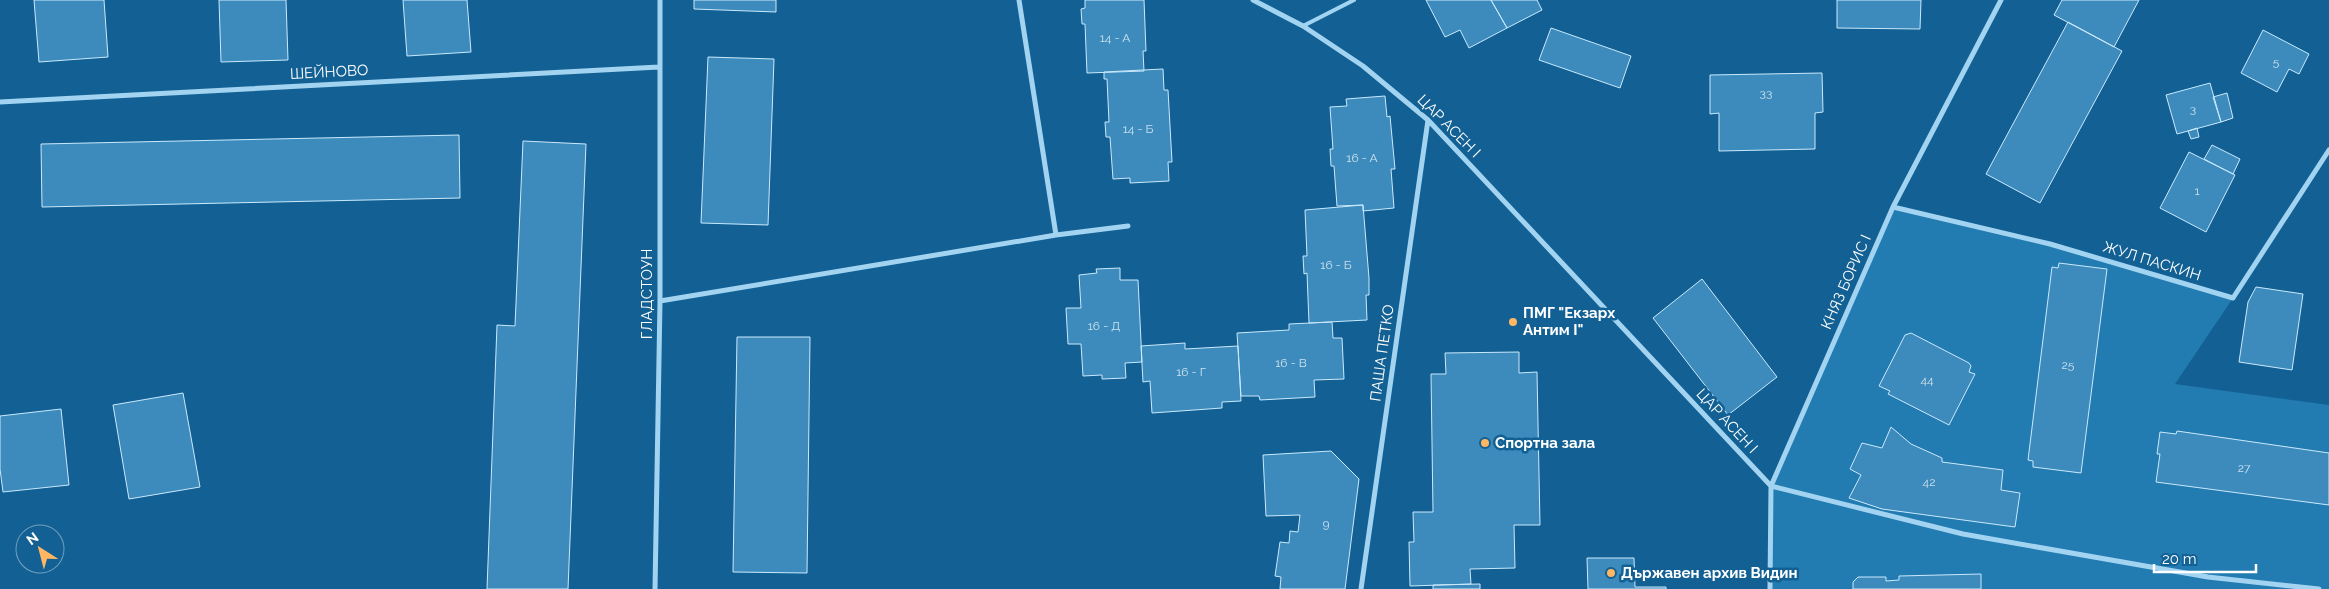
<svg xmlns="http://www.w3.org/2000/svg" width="2329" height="589" viewBox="0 0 2329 589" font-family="Raleway,sans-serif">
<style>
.green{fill:#227bb1}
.building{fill:#3c8bbc;stroke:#cae9fd}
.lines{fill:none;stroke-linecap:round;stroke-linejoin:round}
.lane{stroke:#a2d4f2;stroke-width:4}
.street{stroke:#a2d4f2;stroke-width:5}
.poi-dot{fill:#ffb763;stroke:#136194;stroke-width:2}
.labels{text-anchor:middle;stroke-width:5;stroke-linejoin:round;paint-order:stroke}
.number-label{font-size:12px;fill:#cee2ee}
.street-label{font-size:15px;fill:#fff;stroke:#136194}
.poi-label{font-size:15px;font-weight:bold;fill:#fff;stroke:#136194;text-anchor:start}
</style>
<rect width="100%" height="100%" fill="#136194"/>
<!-- green -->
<path class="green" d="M1893,207L2050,244L2233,298L2175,384L2329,405V589H1770L1771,486Z"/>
<!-- building -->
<path class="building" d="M34,0H104L108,57L39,62Z
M219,0H286L288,60L221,62Z
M403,0H467L471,52L407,56Z
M694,0H776V12L694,9Z
M1085,0H1144L1146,51H1143L1144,71L1087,73L1085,24H1082L1081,9L1085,8Z
M1426,0H1491L1507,28L1469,48L1460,30L1445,37Z
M1491,0H1537L1542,10L1507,28Z
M1837,0H1921L1920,29L1837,28Z
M2062,0H2139L2114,47L2054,15Z
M2068,22L2122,51L2040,203L1986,174Z
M1551,28L1631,56L1620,88L1539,60Z
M2263,30L2309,54L2299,74L2289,69L2277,92L2241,73Z
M708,57L774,59L768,225L701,223Z
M1163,69L1164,90H1168L1172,162H1168L1169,181L1130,183V178L1113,179L1110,137H1106L1105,122H1109L1107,79H1104V72Z
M1822,73L1823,112L1815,113V149L1719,151V113L1710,114V75Z
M2210,83L2221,122L2177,134L2166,95Z
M2227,93L2233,118L2221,122L2213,97Z
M1385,96L1387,117L1390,116L1395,169H1391L1394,208L1363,211V205L1337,206L1334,166H1331L1330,149H1333L1330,107L1347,106L1346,99Z
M2197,128L2199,137L2191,139L2188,131Z
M459,135L460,198L42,207L41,144Z
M523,141L586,144L568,589H487L497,325L515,326Z
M2212,145L2240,159L2233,174L2204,159Z
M2189,152L2235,175L2206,232L2160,208Z
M1363,205L1369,278V295H1366L1367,320L1309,323L1307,273L1304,274L1303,256H1307L1305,210Z
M2059,263L2107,269L2081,473L2033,467V461L2028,460L2052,267L2058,268Z
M1120,268V280H1138L1142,362L1125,363L1126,378L1102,379V375L1083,376L1081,344H1068L1066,308H1081L1079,275L1097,273L1096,269Z
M1702,279L1777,377L1728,415L1653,318Z
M2256,287L2303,294L2292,370L2239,362L2248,302Z
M1332,322L1333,338H1342L1344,379L1314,380L1315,397L1260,400L1259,396H1241L1237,333L1289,330V324Z
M1911,333L1969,363L1971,366L1969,372L1975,374L1949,425L1888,394L1890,391L1879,386L1905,335Z
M737,337H810L807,573L733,572Z
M1185,343V349L1238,346L1241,401L1222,402V408L1152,413L1150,381L1143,382L1141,346Z
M1519,352V373L1537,372L1540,525H1514L1515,568L1470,569L1471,584L1410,586L1409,542H1414L1413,512H1433L1431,374H1446L1445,353Z
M183,393L200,487L129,499L113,405Z
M61,409L69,485L3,492L0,469V416Z
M1891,427L1911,444L1942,458V462L2003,470L2001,490L2020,493L2015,527L1882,509L1849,498L1861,475L1850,469L1862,443L1882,448Z
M2177,431L2329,453V505L2156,482L2160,454H2157L2160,432L2176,434Z
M1331,451L1359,479L1345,589H1280L1281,577L1275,576L1280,542L1289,543L1290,531L1298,532L1300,515L1266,516L1263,455Z
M1587,558H1634L1635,587H1666V589H1588Z
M1981,574V589H1853V582L1858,577H1886V581L1899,580V576Z
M1480,584V589H1433V585Z"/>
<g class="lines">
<!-- lane -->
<path class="lane" d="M1303,26L1354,0"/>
<!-- street -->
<path class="street" d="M1019,0L1056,235
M1253,0L1303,26L1363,66L1428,120L1771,486L1963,534L2208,577L2319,589
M0,102L659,67
M1893,207L2050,244L2233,298L2329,150
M660,301L1056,235L1128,226
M655,589L660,301V0
M1361,589L1428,120
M1770,589L1771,486L1893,207L2001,0"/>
</g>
<!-- markers -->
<g class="poi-dot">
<circle cx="1513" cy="322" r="5"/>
<circle cx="1485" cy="443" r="5"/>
<circle cx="1611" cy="573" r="5"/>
</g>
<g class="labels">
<!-- number labels -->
<g class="number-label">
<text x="1115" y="42">14 - А</text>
<text x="2276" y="66">5</text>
<text x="1766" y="97">33</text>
<text x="2193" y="113">3</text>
<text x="1138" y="133">14 - Б</text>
<text x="1362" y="162">16 - А</text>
<text x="2197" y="195">1</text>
<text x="1336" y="269">16 - Б</text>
<text x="1104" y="330">16 - Д</text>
<text x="1291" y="367">16 - В</text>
<text x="2068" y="369">25</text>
<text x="1191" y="376">16 - Г</text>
<text x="1927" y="384">44</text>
<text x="2244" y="472">27</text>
<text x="1929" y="486">42</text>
<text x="1326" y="528">9</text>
</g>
<!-- street labels -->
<g class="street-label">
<text transform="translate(329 72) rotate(-3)" y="5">ШЕЙНОВО</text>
<text transform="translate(1449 126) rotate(45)" y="5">ЦАР АСЕН I</text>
<text transform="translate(2152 261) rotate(17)" y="5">ЖУЛ ПАСКИН</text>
<text transform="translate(1846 282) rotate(-66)" y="5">КНЯЗ БОРИС I</text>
<text transform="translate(647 294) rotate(-90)" y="5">ГЛАДСТОУН</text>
<text transform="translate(1382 353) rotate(-82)" y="5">ПАША ПЕТКО</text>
<text transform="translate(1727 421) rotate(47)" y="5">ЦАР АСЕН I</text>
</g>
<!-- poi labels -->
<g class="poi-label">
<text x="1523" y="318">ПМГ "Екзарх<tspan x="1523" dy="17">Антим I"</tspan></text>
<text x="1495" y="448">Спортна зала</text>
<text x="1621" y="578">Държавен архив Видин</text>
</g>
</g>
<!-- north arrow -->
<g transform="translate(40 549) rotate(324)"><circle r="24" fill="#136194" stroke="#71a0bf"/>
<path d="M0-4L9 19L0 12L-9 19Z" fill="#ffb763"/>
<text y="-8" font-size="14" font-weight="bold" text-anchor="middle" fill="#ffffff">N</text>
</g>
<!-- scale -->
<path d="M2154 564v8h102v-8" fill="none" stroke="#ffffff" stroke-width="2.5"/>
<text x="2162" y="564" font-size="15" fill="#ffffff" stroke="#136194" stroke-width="4" paint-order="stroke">20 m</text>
</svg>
